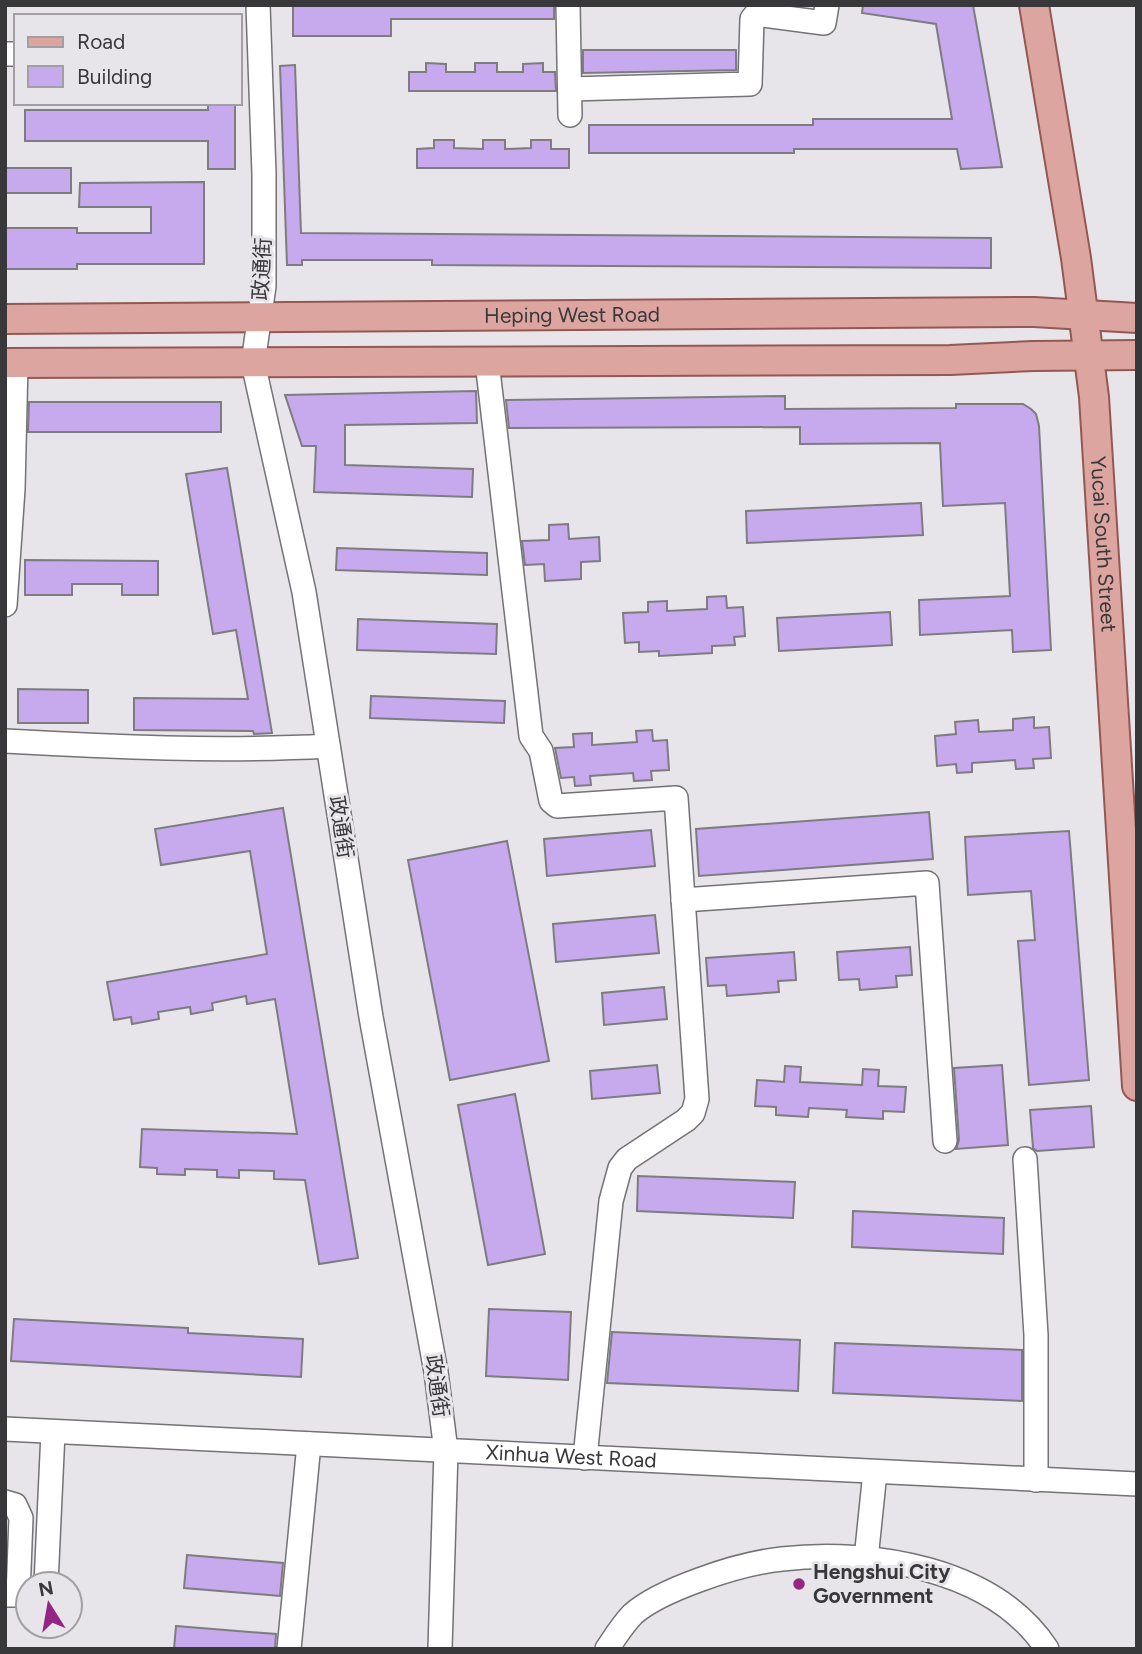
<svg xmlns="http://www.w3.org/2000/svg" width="1142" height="1654" viewBox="0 0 1142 1654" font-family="Figtree,'Noto Sans SC',sans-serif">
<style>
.building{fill:#c7aaee;stroke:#7e7c80;stroke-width:2}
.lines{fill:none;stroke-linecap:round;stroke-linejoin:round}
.minor-casing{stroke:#737276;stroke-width:26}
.major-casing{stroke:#945853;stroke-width:32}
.minor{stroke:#fff;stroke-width:23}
.major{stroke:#dda5a0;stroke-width:28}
.poi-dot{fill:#942585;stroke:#e7e5ea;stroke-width:2.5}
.labels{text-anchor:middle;stroke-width:6;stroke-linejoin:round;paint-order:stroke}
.street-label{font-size:21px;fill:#383739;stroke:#e7e5ea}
.poi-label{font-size:21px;font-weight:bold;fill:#383739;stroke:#e7e5ea;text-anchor:start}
</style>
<rect width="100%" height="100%" fill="#e7e5ea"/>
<!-- building -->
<path class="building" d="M293,5H554V19H391V36H293Z
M863,5H973L1002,167L961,169L957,149H794V153H589V125H813V119H952L936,24L862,13Z
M583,50H736V70L583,73Z
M426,63L446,64V72H475V63H497V72H523V64L543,63V72H555L556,91H409V72H426Z
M295,65L301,233L991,238V268L432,265V260H302V265H287L280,66Z
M208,103H235V169H208V141H25V110H208Z
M434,140H454V148L483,149V140H505V149L531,148V140H551V149H569V168H417V149L434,148Z
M5,168H71V193H5Z
M204,182V264H77V269H5V228H77V233H151V207H79L80,183Z
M476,391L477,423L345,425V465L473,469L472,497L314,492L316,446H302L285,395Z
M785,396V409L956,408V404H1023L1031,409L1036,414L1039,426L1051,650L1013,652L1012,630L920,635L919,600L1010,596L1005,503L943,506L940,443L800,444V427L509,428L506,400Z
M29,402H221V432H28Z
M227,468L272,733L254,734L253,731L134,730V698L248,699L236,630L213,634L186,474Z
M921,503L923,535L747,543L746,511Z
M568,524L569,539L599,537L600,561L581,562V579L545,581L544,564L525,565L522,541L549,540V525Z
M337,548L487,553V575L336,570Z
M25,560L158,561V595H122V584H72V595H25Z
M726,596L727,608L743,607L745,636L734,637L735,645L712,646V653L659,656V651L639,652V642L625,643L623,613L648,612V602L667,601V611L707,609V597Z
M890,612L892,645L779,651L777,618Z
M358,619L497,624L496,654L357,650Z
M18,689L88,690V723H18Z
M371,696L505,701L504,723L370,718Z
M1034,717V728L1049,727L1051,758L1033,759L1034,768L1016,769L1015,760L972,763V772L957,773L956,764L937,766L935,736L956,734L955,722L978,720L979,732L1013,730V719Z
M652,730L653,741L667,740L669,770L651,771L652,780L634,781L633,773L590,776L591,785L575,786L574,777L561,778L555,748L574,747L573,734L592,733V745L637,742L636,731Z
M283,808L358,1258L319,1264L305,1180L274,1179V1171L239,1170V1178L217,1177V1170L185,1169V1175L157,1174V1168L140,1167L142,1129L297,1134L275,999L247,1004L246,996L212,1003L213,1010L191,1014L190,1007L158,1012L159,1019L132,1024L131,1017L114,1020L107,982L267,954L250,851L161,865L155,829Z
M929,812L933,859L699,876L696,829Z
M651,830L655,866L547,876L544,839Z
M1069,831L1089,1080L1029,1085L1018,941L1035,940L1031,891L968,895L965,837Z
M507,841L549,1061L450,1080L408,860Z
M655,915L659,953L556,962L553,924Z
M910,947L912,975L896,976L897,987L860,990L859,979L839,980L837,952Z
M794,952L796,980L778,981L779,992L727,996L726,985L708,986L706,958Z
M664,987L667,1019L604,1025L602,993Z
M657,1065L660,1093L592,1099L590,1071Z
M1002,1065L1008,1145L956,1149L959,1140L954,1068Z
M785,1066L801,1067L800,1082L862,1085L863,1069L879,1070L878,1086L906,1087L904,1112L883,1111V1119L846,1117L847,1110L809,1108L808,1117L776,1115V1107L755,1106L757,1080L784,1082Z
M515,1094L545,1254L488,1265L458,1105Z
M1091,1106L1094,1147L1037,1151L1033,1148L1030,1110Z
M638,1176L795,1182L793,1218L637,1211Z
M853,1211L1004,1218L1003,1254L852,1247Z
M489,1309L571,1312L568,1380L486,1376Z
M14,1319L188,1328V1333L303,1339L301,1377L11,1361Z
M612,1332L800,1340L798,1391L607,1383Z
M835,1343L1022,1350V1401L833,1393Z
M187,1555L283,1563L280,1596L184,1588Z
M176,1626L276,1634L275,1649H174Z"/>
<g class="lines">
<!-- minor casing -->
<g class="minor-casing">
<g id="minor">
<path d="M258,5L264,174V286L253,363L304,592L371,1017L436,1372L446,1451L440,1649"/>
<path d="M568,5L570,115"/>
<path d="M5,54H16"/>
<path d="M570,89L750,84L752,19L756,14L824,23L827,5"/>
<path d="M487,362L531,736L541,751L551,801L557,806L676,798L697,1099L693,1113L686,1120L627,1159L620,1168L611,1201L585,1458"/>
<path d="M5,605L13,489L16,363"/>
<path d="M5,741C113,747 220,752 328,746"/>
<path d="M683,900L927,883L945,1141"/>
<path d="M1025,1159L1036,1335V1480"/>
<path id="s1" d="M5,1429L1137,1484"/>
<path d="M5,1502L15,1505L21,1518L18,1595H5"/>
<path d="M866,1559L875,1472"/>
<path d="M46,1584L53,1432"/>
<path d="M289,1649L309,1444"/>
<path d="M607,1649C615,1637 623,1624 633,1614C650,1599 677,1588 699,1580C726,1570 753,1562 782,1559C872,1549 994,1568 1047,1649"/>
</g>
</g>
<!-- major casing -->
<g class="major-casing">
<g id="major">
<path id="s2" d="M1034,5L1076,258L1094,397L1137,1086"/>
<path id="s3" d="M5,319L1034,312L1137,318"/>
<path d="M5,363L950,360L1033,356L1137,355"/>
</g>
</g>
<!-- minor -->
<use href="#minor" class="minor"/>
<!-- major -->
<use href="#major" class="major"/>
</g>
<!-- markers -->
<circle class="poi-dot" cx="799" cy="1584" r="7"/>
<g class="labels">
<!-- street labels -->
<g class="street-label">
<text transform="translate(262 269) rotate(-87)" y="7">政通街</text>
<text dy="7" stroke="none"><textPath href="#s3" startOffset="567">Heping West Road</textPath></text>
<text dy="7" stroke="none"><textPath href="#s2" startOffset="544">Yucai South Street</textPath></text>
<text transform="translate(341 827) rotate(81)" y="7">政通街</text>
<text transform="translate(437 1386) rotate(82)" y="7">政通街</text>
<text dy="7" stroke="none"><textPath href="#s1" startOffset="567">Xinhua West Road</textPath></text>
</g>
<!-- poi labels -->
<g class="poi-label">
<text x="813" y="1579">Hengshui City<tspan x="813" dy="24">Government</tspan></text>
</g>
</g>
<!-- border -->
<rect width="1142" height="1654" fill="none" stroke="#383739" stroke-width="14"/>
<!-- legend -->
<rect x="14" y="14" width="228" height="91" fill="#e7e5ea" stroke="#a19fa3" stroke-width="2"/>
<rect x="28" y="37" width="35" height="10" fill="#dda5a0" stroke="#a19fa3" stroke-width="2"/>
<text x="77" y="49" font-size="21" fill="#383739">Road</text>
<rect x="28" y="66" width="35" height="21" fill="#c7aaee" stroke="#a19fa3" stroke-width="2"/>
<text x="77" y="84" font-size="21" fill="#383739">Building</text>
<!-- north arrow -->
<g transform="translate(49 1605) rotate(349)"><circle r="33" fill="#e7e5ea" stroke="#a19fa3" stroke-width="2"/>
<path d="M0-5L12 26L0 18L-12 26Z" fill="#942585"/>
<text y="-10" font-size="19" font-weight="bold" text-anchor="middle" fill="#383739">N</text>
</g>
</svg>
